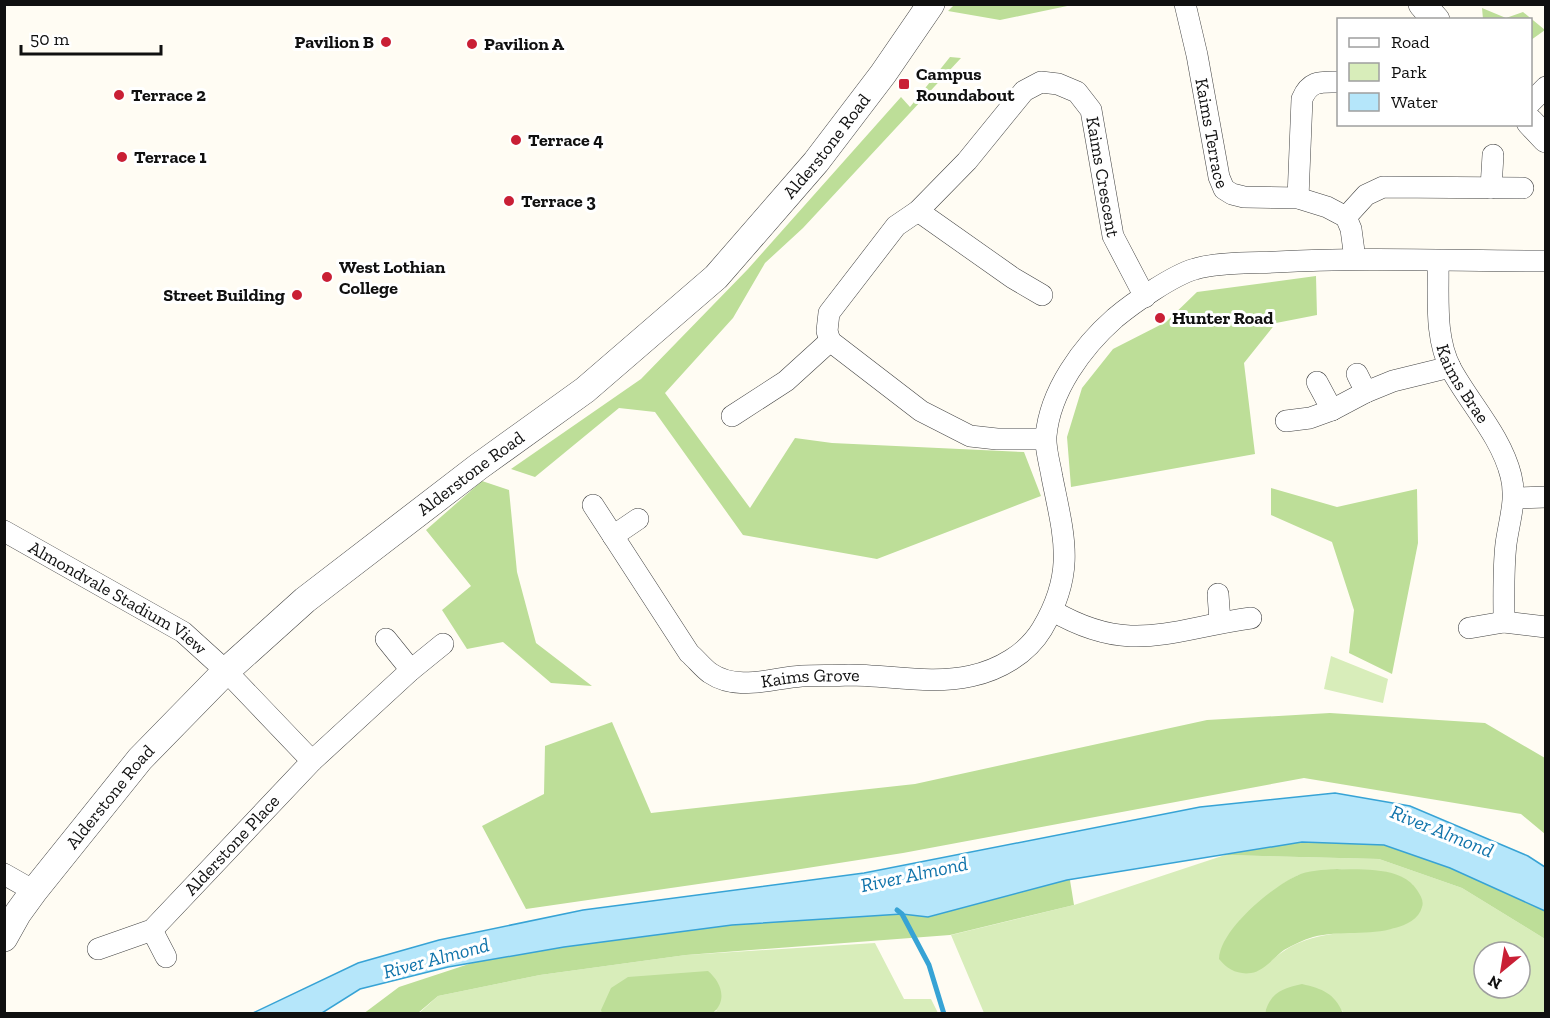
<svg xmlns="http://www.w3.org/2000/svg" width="1550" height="1018" viewBox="0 0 1550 1018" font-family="'Zilla Slab',serif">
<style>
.green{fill:#d8edba;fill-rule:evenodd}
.forest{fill:#bdde98}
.water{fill:#b5e6fa;stroke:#37a3d5;stroke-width:1.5}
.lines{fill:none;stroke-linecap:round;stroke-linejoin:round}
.stream{stroke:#37a3d5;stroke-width:5}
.minor-casing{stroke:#434343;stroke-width:22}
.tertiary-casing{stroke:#434343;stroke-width:28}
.minor{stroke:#fff;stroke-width:21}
.tertiary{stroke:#fff;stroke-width:27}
.poi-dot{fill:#c91f35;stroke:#fff;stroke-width:2}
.labels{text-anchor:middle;stroke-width:6;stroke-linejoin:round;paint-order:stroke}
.poi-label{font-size:18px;font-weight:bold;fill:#101010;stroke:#fff;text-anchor:start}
.street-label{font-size:18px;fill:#101010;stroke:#fff}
.water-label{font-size:20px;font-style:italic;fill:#1174ab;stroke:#fff}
</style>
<rect width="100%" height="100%" fill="#fffcf3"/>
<!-- green -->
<path class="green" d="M1331,656L1388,679L1383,703L1324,689Z
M1225,855L1379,859L1462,888L1545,939V1013H1343L1342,1010H1266L1265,1013H984L951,935L1074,905ZM1337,869L1389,873L1413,885L1395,928C1364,933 1330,930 1301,942C1284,948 1272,961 1257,971L1240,920L1284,883L1298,875ZM1484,952H1520V988H1484Z
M875,943L904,999H931L938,1013H713L717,1010H602V1013L418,1014L438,996L540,975L686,955Z"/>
<!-- forest -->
<path class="forest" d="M954,5V4L1072,5L1000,20L948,11Z
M1482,8L1506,18L1523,12L1545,30L1531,40L1530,20L1483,19Z
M950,57L961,58L803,228L765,263L733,318L665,393L750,508L795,438L832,443L1024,452L1041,496L877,559L743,535L655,412L619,408L535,477L511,469L641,379L748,269L901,97L910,107Z
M1316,276L1317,315L1276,323L1244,363L1255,454L1071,487L1067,437L1082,388L1113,349L1166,322L1197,292Z
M482,481L509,490L517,572L536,643L592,686L551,683L503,642L467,649L442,610L471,586L426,530Z
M1271,488L1337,507L1417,489L1418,543L1392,674L1349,653L1354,610L1332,542L1271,515Z
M1330,713L1485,723L1545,758V834L1521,814L1304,778L903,853L788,871L526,909L482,826L544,794L545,746L612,722L651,813L915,784L1207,720Z
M1311,826L1387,835L1545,898V939L1462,888L1379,859L1225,855Z
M1337,869C1362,870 1402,866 1417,890C1421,896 1424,901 1422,907C1419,919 1406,925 1395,928C1369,936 1340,930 1313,937C1303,940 1293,945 1284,950C1273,958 1264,971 1251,973C1238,975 1227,969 1219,959C1220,930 1271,888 1296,876C1308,870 1323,870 1337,869Z
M1069,874L1074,905L950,935L686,955L540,975L438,996L418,1013L363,1014L399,987L527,945Z
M708,971C721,982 728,1000 713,1013H602L601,1010L611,988L628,977Z
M1302,984C1323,989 1334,993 1343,1013H1265C1270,993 1283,988 1302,984Z"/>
<!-- water -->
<path class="water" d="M1335,793L1410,806L1528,856L1545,867V911L1450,868L1384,845L1302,842L1067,880L928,917L902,914L732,925L564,947L448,967L360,989L322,1013H253L358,963L439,940L583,910L864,873L1200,807Z"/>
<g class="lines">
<!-- stream -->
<path class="stream" d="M897,910L902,914L929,965L944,1014"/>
<!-- minor casing -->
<g class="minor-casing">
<g id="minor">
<path id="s1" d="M1185,4L1197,55L1219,177L1224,189L1232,194L1244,197L1298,198L1327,207L1346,217L1351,229L1355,259"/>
<path d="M1530,103L1546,87"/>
<path d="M1491,188L1493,155"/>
<path d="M1298,198L1302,99C1310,80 1321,82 1338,82"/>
<path d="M918,211L1013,278L1042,295"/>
<path d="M1346,217L1366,195L1383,187L1523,188"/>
<path id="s2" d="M1438,261C1439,296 1434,337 1451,369C1470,404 1501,436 1511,476C1517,500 1509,521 1506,544C1503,570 1504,596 1504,622L1546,627"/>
<path d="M1357,374L1366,392"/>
<path d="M1317,382L1332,410"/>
<path d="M732,416L786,381L830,341"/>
<path d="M1286,421L1310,418L1332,410L1366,392L1393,381L1450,367"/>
<path id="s3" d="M1045,439H997L970,436L921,411L830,341L827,331L829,313L896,226L918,211L967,161L1024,91L1041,82L1058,84L1077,92L1091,110L1113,236L1145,297"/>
<path d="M1515,498L1546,497"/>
<path id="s4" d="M593,505L689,653C696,659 703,668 710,673C738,692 772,678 802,676C817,675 833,676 849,675C888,675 932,685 971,676C999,670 1027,654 1042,629C1076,572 1064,537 1052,477C1050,464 1045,449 1046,436C1050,391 1082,347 1115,318C1133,303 1173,275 1195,269C1217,262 1253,263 1276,262C1366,257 1456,261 1546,261"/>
<path id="s5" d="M4,531L183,632L226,671L312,761L152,930L98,949"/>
<path d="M613,536L638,519"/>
<path d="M1218,594L1220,622"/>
<path d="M1053,611C1131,656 1171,629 1251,618"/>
<path d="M1469,628L1504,622"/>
<path d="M386,639L411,670"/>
<path d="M312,761L411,670L443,644"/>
<path d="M4,874L34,891"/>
<path d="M152,930L166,957"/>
</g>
</g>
<!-- tertiary casing -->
<g class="tertiary-casing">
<g id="tertiary">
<path d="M1422,4L1436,20"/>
<path d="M1530,122L1546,139"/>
<path id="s6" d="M4,938L18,913L34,891L140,759L226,671L305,600L478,467L585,390L716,277L816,162L883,74L931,4"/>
</g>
</g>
<!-- minor -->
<use href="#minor" class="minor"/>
<!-- tertiary -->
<use href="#tertiary" class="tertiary"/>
</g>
<!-- markers -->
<g class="poi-dot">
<circle cx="386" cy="42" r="6"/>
<circle cx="472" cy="44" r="6"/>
<rect x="898" y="78" width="12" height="12" rx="3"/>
<circle cx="119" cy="95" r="6"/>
<circle cx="516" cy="140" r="6"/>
<circle cx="122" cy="157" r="6"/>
<circle cx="509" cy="201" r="6"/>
<circle cx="327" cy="277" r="6"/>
<circle cx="297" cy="295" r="6"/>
<circle cx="1160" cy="318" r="6"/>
</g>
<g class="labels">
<!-- poi labels -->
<g class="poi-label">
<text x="374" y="48" text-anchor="end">Pavilion B</text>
<text x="484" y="50">Pavilion A</text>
<text x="916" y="80">Campus<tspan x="916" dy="21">Roundabout</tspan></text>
<text x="131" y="101">Terrace 2</text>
<text x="528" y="146">Terrace 4</text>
<text x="134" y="163">Terrace 1</text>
<text x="521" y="207">Terrace 3</text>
<text x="339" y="273">West Lothian<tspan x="339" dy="21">College</tspan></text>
<text x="285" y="301" text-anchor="end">Street Building</text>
<text x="1172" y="324">Hunter Road</text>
</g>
<!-- street labels -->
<g class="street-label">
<text dy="6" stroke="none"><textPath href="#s1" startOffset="132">Kaims Terrace</textPath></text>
<text dy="6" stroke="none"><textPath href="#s6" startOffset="1149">Alderstone Road</textPath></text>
<text dy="6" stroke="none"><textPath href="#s3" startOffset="718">Kaims Crescent</textPath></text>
<text dy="6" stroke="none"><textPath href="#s2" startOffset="128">Kaims Brae</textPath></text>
<text dy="6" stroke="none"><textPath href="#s6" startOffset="663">Alderstone Road</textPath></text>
<text dy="6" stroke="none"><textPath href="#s5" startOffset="132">Almondvale Stadium View</textPath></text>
<text dy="6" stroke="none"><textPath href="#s4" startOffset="308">Kaims Grove</textPath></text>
<text dy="6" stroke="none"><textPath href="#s6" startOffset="177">Alderstone Road</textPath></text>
<text transform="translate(232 845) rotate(-47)" y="6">Alderstone Place</text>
</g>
<!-- water labels -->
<g class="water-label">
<text transform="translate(1442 831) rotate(22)" y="7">River Almond</text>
<text transform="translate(914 874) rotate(-12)" y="7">River Almond</text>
<text transform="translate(436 958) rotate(-15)" y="7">River Almond</text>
</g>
</g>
<!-- border -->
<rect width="1550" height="1018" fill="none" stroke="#101010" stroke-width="12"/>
<!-- legend -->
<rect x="1337" y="18" width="195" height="108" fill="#ffffff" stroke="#9f9f9f" stroke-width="1.5"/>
<rect x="1349" y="38" width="30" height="9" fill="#ffffff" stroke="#9f9f9f" stroke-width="1.5"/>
<text x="1391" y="48" font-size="18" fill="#101010">Road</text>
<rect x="1349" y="63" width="30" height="18" fill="#d8edba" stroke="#9f9f9f" stroke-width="1.5"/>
<text x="1391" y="78" font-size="18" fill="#101010">Park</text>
<rect x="1349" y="93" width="30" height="18" fill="#b5e6fa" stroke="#9f9f9f" stroke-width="1.5"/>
<text x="1391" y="108" font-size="18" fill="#101010">Water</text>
<!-- north arrow -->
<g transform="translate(1502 970) rotate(210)"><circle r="28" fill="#ffffff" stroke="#9f9f9f" stroke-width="1.5"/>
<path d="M0-4.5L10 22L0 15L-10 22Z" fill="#c91f35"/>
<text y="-9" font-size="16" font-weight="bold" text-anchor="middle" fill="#101010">N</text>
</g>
<!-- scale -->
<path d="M21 45v9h140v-9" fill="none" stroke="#101010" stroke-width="3"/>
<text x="30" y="45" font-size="18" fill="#101010" stroke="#ffffff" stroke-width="4.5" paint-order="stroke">50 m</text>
</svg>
